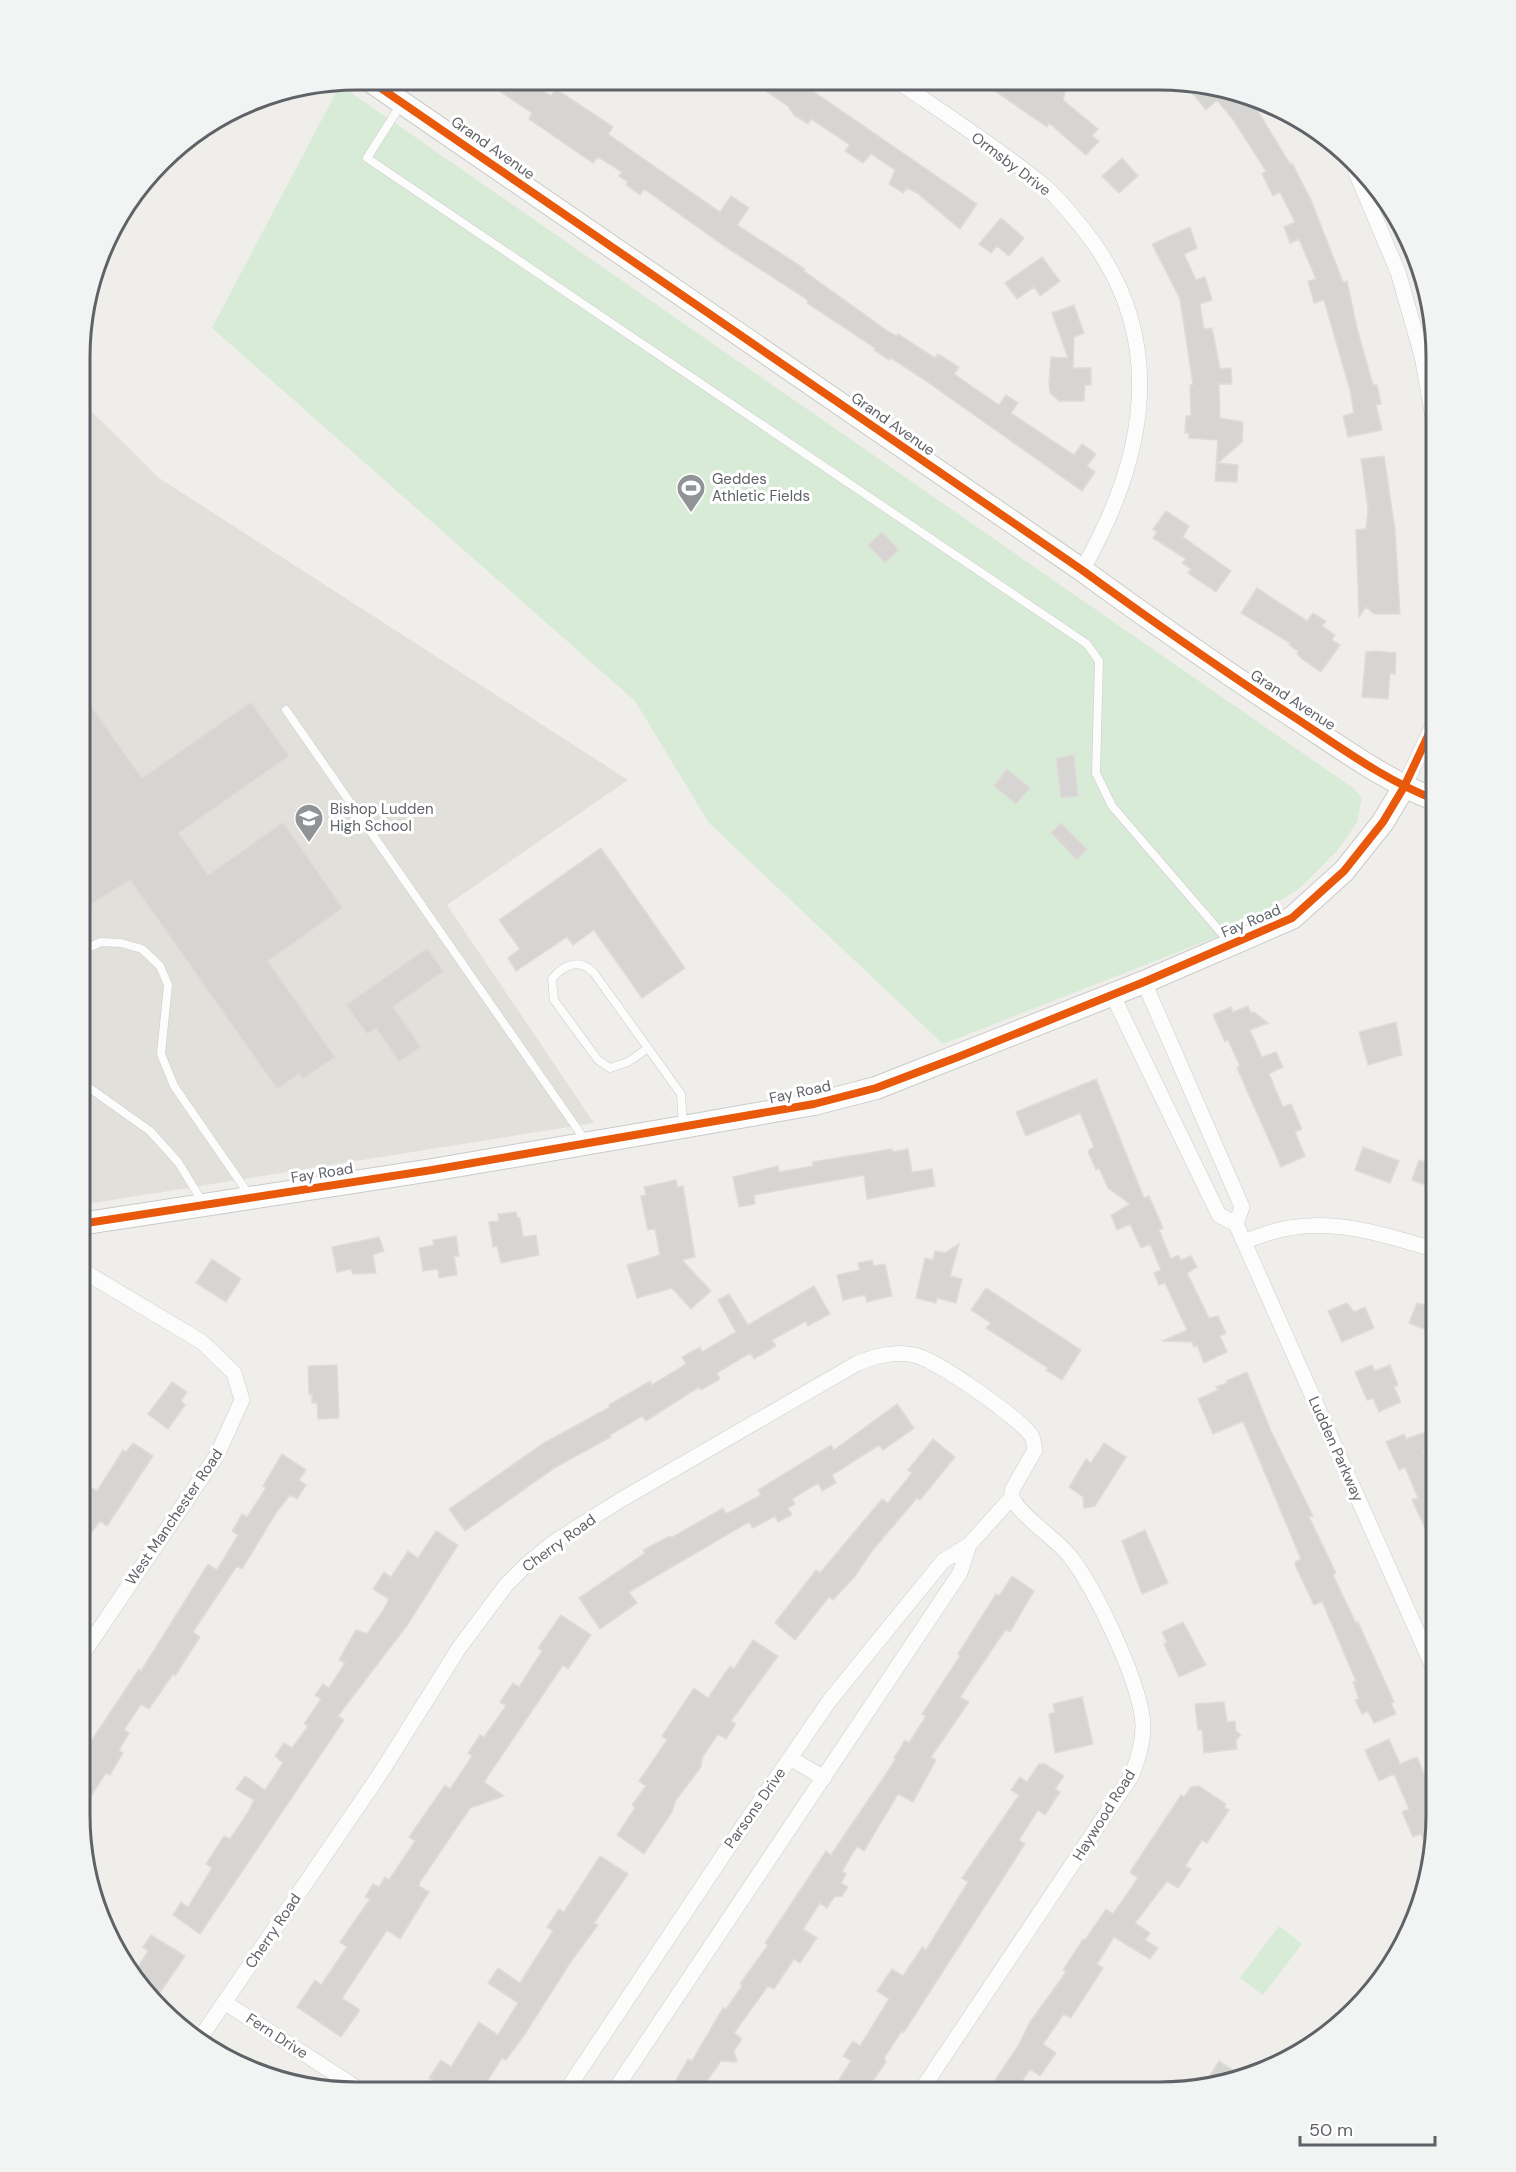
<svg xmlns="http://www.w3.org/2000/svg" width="1516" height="2172" viewBox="0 0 1516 2172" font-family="'DM Sans',sans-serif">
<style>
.education{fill:#e2e0da}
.green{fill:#d8ebd6}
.building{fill:#d6d5d3;stroke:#deddd9;stroke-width:1.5}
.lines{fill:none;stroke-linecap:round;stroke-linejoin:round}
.lane-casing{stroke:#cbcccc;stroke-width:9}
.street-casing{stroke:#cbcccc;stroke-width:16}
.secondary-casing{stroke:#cacacb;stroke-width:24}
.lane{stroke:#fdfcfc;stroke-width:8}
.street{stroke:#fdfcfc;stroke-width:15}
.secondary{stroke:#fdfcfc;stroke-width:22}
.cycleway-casing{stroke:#fff;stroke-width:11}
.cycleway{stroke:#e8590c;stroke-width:8}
.labels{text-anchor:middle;stroke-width:6;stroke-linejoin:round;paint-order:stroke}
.street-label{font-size:15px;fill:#5f6368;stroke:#fff}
.poi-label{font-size:15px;fill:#5f6368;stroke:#fff;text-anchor:start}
.rim{fill:none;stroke:#5f6368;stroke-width:3}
</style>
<rect width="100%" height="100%" fill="#efeeea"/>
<!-- education -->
<path class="education" d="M82,402L159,478L628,780L447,905L594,1123L81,1205Z"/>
<!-- green -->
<path class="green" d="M340,85L1353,788L1362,798L1357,822L1338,850L1301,887L1239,928L943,1044L709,823L635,701L212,328Z
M1279,1926L1302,1944L1263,1995L1240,1978Z"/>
<!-- building -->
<path class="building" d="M483,80H526L551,96L556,89L613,127L608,134L720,212L731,196L749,208L737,225L805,269L804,271L889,332L897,336L898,334L935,358L938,354L959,367L954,374L999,405L1006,395L1018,403L1011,413L1074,455L1082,444L1096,454L1087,466L1095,472L1082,491L926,381L891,358L889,360L874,350L875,348L807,303L808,300L724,246L644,189L640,195L626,185L628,182L619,176L622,172L598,157L593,163L529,119L532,113Z
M751,81H798L977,204L960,229L917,193L907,188L903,193L889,184L895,170L871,154L863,163L845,151L850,145L811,119L808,124L794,115L788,106Z
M1002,81L1055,82L1066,88L1063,100L1098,129L1092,136L1099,141L1086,155L1049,123L1047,127L995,91Z
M1197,82L1244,95L1259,113L1290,164L1292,163L1311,200L1343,282L1347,281L1357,328L1373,385H1377L1381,404L1376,405L1382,430L1348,437L1343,416L1354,413L1350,390L1324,300L1314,303L1308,281L1316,279L1299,239L1290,243L1284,227L1295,222L1280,192L1273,196L1262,174L1266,171L1234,121L1217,100L1206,110L1189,89Z
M1122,158L1138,176L1119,193L1102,176Z
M1001,218L1024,238L1009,256L997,246L991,253L979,244Z
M1190,227L1197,248L1184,254L1196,280L1205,277L1212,300L1200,304L1204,329L1212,328L1220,369L1231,368L1232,384H1219L1220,418L1243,422L1242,442L1218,463L1238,465L1237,482L1215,481L1218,440L1189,438V433H1185L1186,416H1191L1190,385H1193L1180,299L1152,244Z
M1042,257L1060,281L1040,296L1034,287L1017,299L1005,283Z
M1074,305L1084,333L1074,337L1073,368H1091V385H1085L1084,401H1059L1050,393L1049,384L1051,357L1068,358L1052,313Z
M1384,456L1395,530L1400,614H1374L1366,607L1359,617L1356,530L1366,529L1368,509L1361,459Z
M1166,511L1189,526L1183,537L1231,571L1216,592L1188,573L1191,569L1182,563L1186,559L1153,538L1157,532L1153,529Z
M882,532L899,550L885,563L868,545Z
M1257,588L1307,621L1313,613L1326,621L1322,626L1335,635L1332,640L1340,645L1321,672L1301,658L1297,654L1298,651L1289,645L1290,643L1241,613Z
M1376,651L1396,653L1395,674L1390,673L1388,699L1362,697L1366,652Z
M81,692L142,778L251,702L289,756L179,833L208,875L283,822L343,908L268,961L335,1057L303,1079L299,1074L277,1089L130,880L81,911V819L88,815L81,805Z
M1074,755L1078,796L1061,798L1056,758Z
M1007,769L1030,788L1016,804L994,786Z
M1061,823L1087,849L1077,860L1051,833Z
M601,848L685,968L642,998L594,930L573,945L567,937L516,971L508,958L520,949L499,920Z
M427,948L444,971L393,1007L421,1047L399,1062L376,1028L367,1034L346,1005Z
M1248,1006L1251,1013L1254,1012L1268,1023L1250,1030L1262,1057L1276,1052L1283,1067L1269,1074L1283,1107L1291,1104L1302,1129L1295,1132L1305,1156L1281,1167L1237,1068L1240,1066L1228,1040L1225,1042L1213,1015L1231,1007L1233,1012Z
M1396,1022L1402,1055L1368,1065L1359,1032Z
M1096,1079L1144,1198L1149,1196L1163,1228L1159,1230L1171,1259L1178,1255L1181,1260L1191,1256L1197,1267L1187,1273L1209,1318L1218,1316L1226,1333L1220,1336L1227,1352L1204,1363L1197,1345L1194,1347L1192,1342L1162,1341L1187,1330L1165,1283L1159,1285L1154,1273L1161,1270L1150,1244L1141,1248L1130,1224L1117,1230L1111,1215L1130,1204L1108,1188L1099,1168L1096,1170L1088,1151L1094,1147L1080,1113L1026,1136L1016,1112Z
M1363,1147L1399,1161L1390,1183L1355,1170Z
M892,1149L893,1152L908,1149L912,1172L932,1169L935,1186L867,1199L864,1175L754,1195L755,1204L739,1207L733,1177L778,1166L779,1172L813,1166V1162Z
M1419,1160L1436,1167V1189L1412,1180Z
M676,1180L677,1187L683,1186L695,1257L682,1260L711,1291L691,1309L672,1288L637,1298L627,1265L660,1255L655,1229L648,1230L646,1222L641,1196L646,1195L644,1187Z
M516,1212L517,1218H520L523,1237L536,1235L539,1255L501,1263L497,1246L493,1247L489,1222L499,1221L498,1214Z
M456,1236L459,1256H454L457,1275L439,1278L438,1269L423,1271L419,1248L434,1245L433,1240Z
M379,1237L384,1251L373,1255L376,1273L353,1274L351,1269L337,1272L332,1247Z
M959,1244L950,1276L962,1279L956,1303L937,1298L936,1303L916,1298L925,1258L933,1260L935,1251L945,1253Z
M212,1259L241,1279L226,1302L196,1283Z
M872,1260L874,1266L885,1264L892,1296L867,1302L865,1295L843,1300L837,1275L860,1270L858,1263Z
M814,1286L830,1314L808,1326L806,1321L772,1340L776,1346L754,1359L750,1353L717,1373L720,1379L701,1390L699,1387L646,1421L642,1416L610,1435L611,1437L556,1467L465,1531L449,1509L544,1443L610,1407L609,1405L650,1381L652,1385L686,1364L682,1357L700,1347L702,1352L736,1332L718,1300L729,1294L748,1325Z
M986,1288L1081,1350L1062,1380L1046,1370L1048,1368L986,1328L991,1323L971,1310Z
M1347,1303L1354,1312L1365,1307L1374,1328L1342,1342L1328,1311Z
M1417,1303L1436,1308V1334L1409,1323Z
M337,1365L339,1418L318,1419L317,1403H312V1394H309L308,1366Z
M1372,1365L1375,1371L1390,1365L1398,1385L1394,1387L1401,1402L1379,1412L1373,1398L1367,1400L1355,1372Z
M1247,1372L1271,1431L1313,1516L1309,1517L1336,1573L1333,1575L1356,1623L1358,1622L1394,1702L1391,1703L1396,1714L1374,1723L1368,1711L1362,1714L1355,1700L1359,1699L1353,1682L1356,1681L1322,1601L1314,1605L1296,1567L1295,1562L1301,1559L1243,1421L1213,1434L1198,1399L1218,1390L1216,1387L1227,1383L1226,1381Z
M172,1382L187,1392L181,1401L185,1405L168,1429L148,1414Z
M897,1404L914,1428L883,1450L879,1445L832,1475L836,1483L822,1491L818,1483L792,1499L795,1504L788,1508L792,1515L778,1522L775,1516L753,1528L749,1522L629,1592L637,1603L600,1629L579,1598L645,1553L643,1550L670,1536L671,1538L723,1508L726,1514L761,1495L758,1490L831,1445L834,1450Z
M1426,1432L1433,1447L1423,1452L1436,1482V1551L1412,1500L1418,1498L1405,1467L1399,1470L1386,1442L1404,1434L1406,1439Z
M933,1439L955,1457L920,1500L917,1498L872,1551L855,1576L833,1600L829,1597L795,1640L775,1623L816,1570L820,1573L882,1499L888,1503L912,1473L908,1470Z
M133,1443L153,1456L107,1526L100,1521L80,1549V1495L87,1485L97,1491L123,1450L126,1452Z
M1104,1443L1126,1457L1095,1506L1084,1508L1083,1497L1069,1487L1086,1459L1091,1463Z
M282,1454L306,1470L299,1480L306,1485L297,1499L290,1495L276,1513L242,1569L237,1566L193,1632L200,1637L175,1676L173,1674L149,1709L141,1704L124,1730L129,1733L119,1750L123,1753L110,1775L106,1773L80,1813V1752L87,1741L90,1743L139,1669L141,1671L208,1564L217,1570L238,1535L232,1531L242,1514L247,1517L266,1488L263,1486Z
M1145,1530L1168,1583L1142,1594L1122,1541Z
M436,1531L458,1545L408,1624L338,1716L344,1720L200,1934L173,1915L181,1902L188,1907L212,1868L206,1864L224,1836L230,1839L248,1812L254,1800L236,1789L245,1776L265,1790L283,1763L275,1756L284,1743L292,1748L308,1726L304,1724L321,1699L315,1695L323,1684L329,1688L345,1663L339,1660L356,1630L367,1634L384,1609L389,1599L373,1589L384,1572L391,1577L408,1551L418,1558Z
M1012,1576L1034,1591L1010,1632L1006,1629L960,1697L969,1702L931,1757L936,1760L913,1802L898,1794L864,1851L857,1846L842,1871L846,1874L841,1883L848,1887L842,1896L834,1897L827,1908L820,1903L803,1929L817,1938L800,1963L794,1959L774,1989L768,1986L734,2033L742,2039L734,2051L737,2062L721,2061L700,2091H670L688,2059L692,2061L723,2008L726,2009L742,1986L740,1984L768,1945L765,1943L826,1851L831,1855L896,1759L894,1758L905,1740L909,1743L926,1716L922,1714L960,1656L958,1654L996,1594L999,1596Z
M561,1615L591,1635L568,1669L563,1665L484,1782L504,1796L470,1808L420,1882L419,1886L429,1892L400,1939L387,1930L342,1998L360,2010L341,2037L297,2007L315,1980L321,1985L347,1947L340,1942L370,1899L365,1897L373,1884L379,1887L385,1877L389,1880L415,1841L409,1837L445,1785L450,1789L472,1756L468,1753L480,1735L484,1737L506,1706L500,1702L513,1683L519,1687L542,1651L538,1648Z
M1183,1622L1206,1665L1179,1677L1164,1644L1167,1642L1162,1632Z
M753,1640L778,1656L731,1721L736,1724L726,1739L718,1734L702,1758L701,1767L676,1800L672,1812L644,1854L617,1835L635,1808L632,1805L646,1786L639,1781L667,1740L662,1736L694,1688L708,1698L730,1666L734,1669Z
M1082,1697L1093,1744L1055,1753L1049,1714L1055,1712L1053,1704Z
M1224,1702L1227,1722L1235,1721L1236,1731L1241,1735L1236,1740L1237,1749L1204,1753L1202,1730H1198L1195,1704Z
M1389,1739L1400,1764L1417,1757L1432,1792L1436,1790V1833L1431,1858L1421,1834L1413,1837L1402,1812L1409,1809L1394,1774L1379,1781L1365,1750Z
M1039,1764H1045L1064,1776L1055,1789L1060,1792L1045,1815L1038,1810L1019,1840L1025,1844L904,2032L902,2031L884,2058L886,2062L865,2092H831L851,2061L843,2056L853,2041L860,2046L889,1999L877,1991L892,1969L903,1976L922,1947L926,1950L968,1882L962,1878L1019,1795L1011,1790L1020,1777L1027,1782Z
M1199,1786L1226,1804L1224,1807L1229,1810L1207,1843L1202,1840L1185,1866L1191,1869L1178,1888L1167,1881L1135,1923L1150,1933L1145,1940L1158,1948L1150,1959L1114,1937L1097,1964L1103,1968L1071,2018L1064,2014L1043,2044L1056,2053L1040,2076L1030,2069L1015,2092H987L1018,2046L1030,2022L1066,1972L1063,1970L1083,1939L1085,1940L1106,1909L1113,1914L1138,1878L1130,1872L1181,1795L1184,1797L1191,1787Z
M600,1856L628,1874L594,1923L598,1925L572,1960L525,2034L506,2060L502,2058L481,2091L436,2090L440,2085L429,2078L441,2060L451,2067L479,2022L498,2035L518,2003L488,1983L498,1968L520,1983L553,1931L547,1927L559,1909L564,1912Z
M151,1935L185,1956L157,1997L141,1977L144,1972L138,1967L148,1951L143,1947Z
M1219,2061L1239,2074L1206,2082Z"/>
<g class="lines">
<!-- lane casing -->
<g class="lane-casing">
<path id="lane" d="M400,106L367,158L1087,644L1099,661L1096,773L1112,806L1230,943
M286,710L585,1140
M81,951L101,942L121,943L142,949L160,966L168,985L161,1054L174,1086L250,1196
M648,1048L628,1062L610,1068L598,1060L554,1000L552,979C564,964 580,958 594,973L681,1094L683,1126
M81,1082L150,1131L178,1162L202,1201"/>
</g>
<!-- street casing -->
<g class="street-casing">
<path id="street" d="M897,81C945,114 996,147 1042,184C1061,200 1078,222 1093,242C1169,348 1143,464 1082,570
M1355,170L1398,272L1422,356L1436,434
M1404,787L1434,723L1436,708
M1144,982L1242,1207L1236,1224L1436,1674
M1112,994L1219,1215L1236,1224
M1244,1241C1258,1237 1274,1230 1289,1228C1339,1219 1389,1236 1436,1250
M80,1658L217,1455L242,1400L234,1373L202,1342L80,1269
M790,1758L824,1778
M224,2002L360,2090
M198,2041L380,1774L459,1648L506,1585L527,1564L554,1542L619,1501L856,1364C875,1356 893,1351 914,1355C934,1358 1023,1420 1032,1437C1034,1441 1034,1446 1035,1450L1012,1490V1497
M566,2091L730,1845L830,1700L943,1561L969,1545L1012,1497
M614,2091L960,1573L969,1545
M920,2092L1132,1775C1138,1758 1143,1744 1143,1726C1142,1686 1095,1587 1069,1555C1056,1539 1018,1514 1012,1497"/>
</g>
<!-- secondary casing -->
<g class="secondary-casing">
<path id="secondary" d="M369,80L1082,570C1152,621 1222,670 1294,717C1340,747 1384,780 1436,800
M80,1224L432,1170L683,1127L814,1104L876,1088L1144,982L1292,918L1344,871L1383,822L1404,787"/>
</g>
<!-- lane -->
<use href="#lane" class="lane"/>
<!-- street -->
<use href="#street" class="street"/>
<!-- secondary -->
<use href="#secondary" class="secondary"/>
<!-- cycleway casing -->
<g class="cycleway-casing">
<path id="cycleway" d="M369,80L1082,570C1152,621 1222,670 1294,717C1340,747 1384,780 1436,800
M80,1224L432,1170L814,1104L876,1088L958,1057L1144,982L1292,918L1344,871L1383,822L1404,787L1434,723L1436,708"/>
</g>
<!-- cycleway -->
<use href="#cycleway" class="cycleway"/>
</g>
<!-- icons -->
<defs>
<g id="stadium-pin" transform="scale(1.5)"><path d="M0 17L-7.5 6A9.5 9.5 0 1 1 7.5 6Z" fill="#919496" stroke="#fff"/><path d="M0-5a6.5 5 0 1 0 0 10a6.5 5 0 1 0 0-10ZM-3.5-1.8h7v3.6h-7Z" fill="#fff"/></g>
<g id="school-pin" transform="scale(1.5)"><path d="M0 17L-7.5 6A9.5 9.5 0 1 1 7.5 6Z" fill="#919496" stroke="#fff"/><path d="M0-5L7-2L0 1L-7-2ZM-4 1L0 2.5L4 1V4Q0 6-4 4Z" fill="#fff"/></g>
</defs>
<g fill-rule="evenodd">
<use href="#stadium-pin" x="691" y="488"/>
<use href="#school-pin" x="309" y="818"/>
</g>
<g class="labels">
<!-- street labels -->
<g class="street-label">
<text transform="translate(493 148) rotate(35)" y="5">Grand Avenue</text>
<text transform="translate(1011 164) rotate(37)" y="5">Ormsby Drive</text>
<text transform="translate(893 424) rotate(35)" y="5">Grand Avenue</text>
<text transform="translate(1293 700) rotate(33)" y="5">Grand Avenue</text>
<text transform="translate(1251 921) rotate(-23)" y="5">Fay Road</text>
<text transform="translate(800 1092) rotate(-12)" y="5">Fay Road</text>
<text transform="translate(322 1173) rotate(-9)" y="5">Fay Road</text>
<text transform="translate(1336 1449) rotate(66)" y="5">Ludden Parkway</text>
<text transform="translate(174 1517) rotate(-56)" y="5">West Manchester Road</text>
<text transform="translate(559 1543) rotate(-36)" y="5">Cherry Road</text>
<text transform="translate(755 1808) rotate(-55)" y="5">Parsons Drive</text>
<text transform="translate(1104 1815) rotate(-58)" y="5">Haywood Road</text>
<text transform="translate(273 1931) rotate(-56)" y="5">Cherry Road</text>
<text transform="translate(277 2036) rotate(33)" y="5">Fern Drive</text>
</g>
<!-- poi labels -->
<g class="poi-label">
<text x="712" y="484">Geddes<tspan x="712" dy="17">Athletic Fields</tspan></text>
<text x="330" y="814">Bishop Ludden<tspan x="330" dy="17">High School</tspan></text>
</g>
</g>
<!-- crop -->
<path d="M0 0H1516V2172H0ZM357 90H1159A267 267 0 0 1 1426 357V1815A267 267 0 0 1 1159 2082H357A267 267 0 0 1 90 1815V357A267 267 0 0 1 357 90Z" fill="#f2f3f3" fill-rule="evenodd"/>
<path class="rim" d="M357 90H1159A267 267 0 0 1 1426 357V1815A267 267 0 0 1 1159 2082H357A267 267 0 0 1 90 1815V357A267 267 0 0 1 357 90Z"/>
<!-- scale -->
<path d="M1300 2136v9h135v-9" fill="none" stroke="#5f6368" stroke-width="3"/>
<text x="1309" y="2136" font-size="18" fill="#5f6368" stroke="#ffffff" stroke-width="4.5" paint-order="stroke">50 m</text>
</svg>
